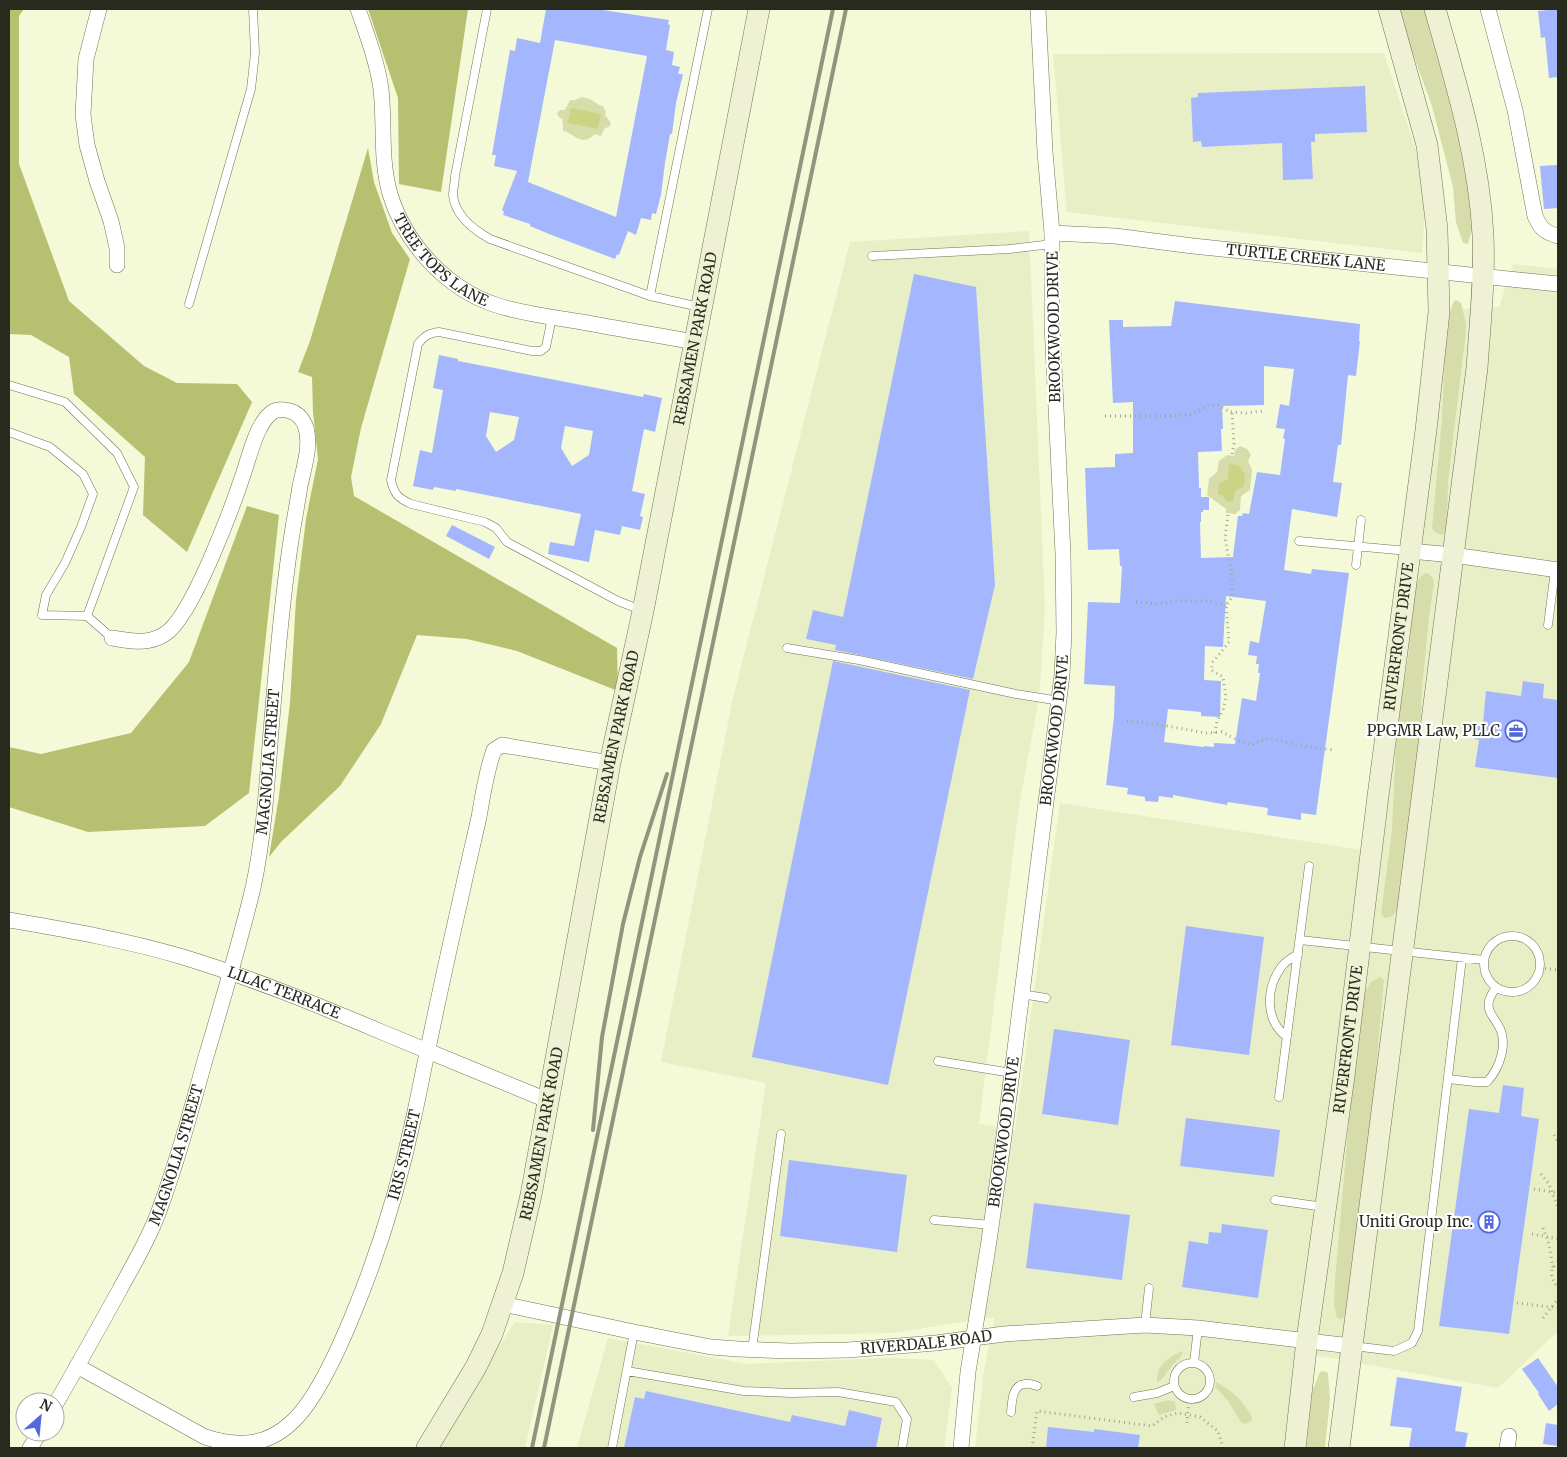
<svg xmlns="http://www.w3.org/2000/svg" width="1567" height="1457" viewBox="0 0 1567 1457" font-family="Merriweather,serif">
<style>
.built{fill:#e8eec5}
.green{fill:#d6ddab}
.forest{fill:#b7bf70}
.water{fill:#cbd384}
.building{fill:#a4b7fe;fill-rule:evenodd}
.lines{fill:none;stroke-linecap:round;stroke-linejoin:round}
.lane-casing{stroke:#707456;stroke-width:9}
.street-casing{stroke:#707456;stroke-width:16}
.secondary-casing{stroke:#707456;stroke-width:22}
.path{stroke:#a2a68c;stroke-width:3;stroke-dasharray:1 4;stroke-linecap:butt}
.lane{stroke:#fff;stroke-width:8}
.street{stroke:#fff;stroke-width:15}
.secondary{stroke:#eef1d3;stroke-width:21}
.rail{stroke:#92957e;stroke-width:4}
.labels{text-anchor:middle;stroke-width:4.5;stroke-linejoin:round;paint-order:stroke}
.street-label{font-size:15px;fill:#292a1e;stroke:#fff}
.poi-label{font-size:15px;fill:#292a1e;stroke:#fff;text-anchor:end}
</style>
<rect width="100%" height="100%" fill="#f4f9d7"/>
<!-- built -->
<path class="built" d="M1384,53L1420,163L1425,208L1422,253L1067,212L1053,54Z
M1029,231L1045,609L1039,698L1019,806L979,1124L1015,1130L1060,803L1362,850L1406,519L1429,311L1499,307L1513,264L1558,269V1331L1498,1388L1297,1352L1285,1448H975L984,1370L995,1317L892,1333L728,1336L766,1083L661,1062L733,698L850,242Z
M515,1322L553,1325L525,1448H437L479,1378Z
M608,1338L747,1364L885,1358L934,1360L952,1388L944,1448H577Z"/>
<!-- green -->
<path class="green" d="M1399,9H1428L1468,169L1472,230L1468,244L1463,243L1456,222L1453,187L1432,106L1409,43Z
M582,97C594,99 595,104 604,107V110H606L605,115L611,123L609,127L605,128L601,136L595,134C581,148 575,133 563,131V123L562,122L563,120L558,116L557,113L560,110H565L570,100H575Z
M1456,300L1461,303L1466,324L1465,339L1448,481L1447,528L1445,533L1441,535L1435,532L1432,528L1442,419L1446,329L1448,316L1454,301Z
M1240,446L1247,449L1251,455L1248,461L1252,470L1250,490L1241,496L1240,510L1235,514L1226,513V509L1207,495L1209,479L1217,472L1219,461L1227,455L1234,456L1235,450Z
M1425,573L1429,574L1433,578L1434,584L1429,617L1422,689L1418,777L1399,906L1393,916L1385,918L1381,914L1392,830L1397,723L1408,660L1415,587L1420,577Z
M1380,977L1384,980L1367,1169L1347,1312L1342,1319L1337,1318L1334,1305L1335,1281L1352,1084L1364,994L1371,982Z
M1183,1351C1182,1358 1175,1361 1171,1367C1166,1373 1164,1378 1157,1383C1156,1365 1168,1357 1183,1351Z
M1324,1371L1328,1373L1330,1399L1325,1448H1306L1312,1392L1320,1372Z
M1216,1382C1232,1390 1243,1401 1252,1417L1251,1421L1245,1424L1241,1422L1228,1401L1215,1387Z
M1168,1400L1175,1402L1176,1410L1159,1415L1154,1404Z"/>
<!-- forest -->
<path class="forest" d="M9,9H24L19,16V164L69,301L144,366L177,383L237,384L252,402L187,552L143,515L145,457L74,394L69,357L31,335L9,334Z
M368,9H468L441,192L399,184L398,98Z
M368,148L374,182L392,233L410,259L361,428L351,477L354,496L617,648L618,691L517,651L467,639L417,635L381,724L340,786L281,842L269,857L279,796L290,703L296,600L306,519L318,459L313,412L312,377L298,372L310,341Z
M247,506L279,515L249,793L205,826L88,832L9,807V747L41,754L131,733L189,662Z"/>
<!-- water -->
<path class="water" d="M571,108L601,114L598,129L568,123Z
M1229,464L1238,465L1245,474L1244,486L1235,491L1233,502L1227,501L1222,495H1218L1219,484L1228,479Z"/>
<!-- building -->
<path class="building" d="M546,9H596L669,20L668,24L670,25L666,50L674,52L672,65L680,67L678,74H683L676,103L672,134H670L665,163L661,195L656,214L652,213L651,220L641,218L636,235L628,231L619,255L617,254L615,259L549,234L530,226V224L503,215L504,212L502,210L517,171L494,166L496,155H492L510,50L515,51L517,38L540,43ZM555,40L647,56L616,217L528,182Z
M1558,9V77L1549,78L1545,37L1541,38L1538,11Z
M1365,86L1367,132L1315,134V142H1311L1313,179L1283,180L1282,143L1202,147L1201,141L1193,142L1191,98L1198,97V93Z
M1558,165V208L1544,209L1540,166Z
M914,274L976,287L995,585L973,679L835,650L836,645L806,639L813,610L843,617Z
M1175,301L1360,324L1359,341H1360L1356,376L1348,375L1341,445H1338L1333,482L1342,483L1337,517L1292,509L1284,570L1311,574L1312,569L1349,573L1316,815L1301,813V820L1267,815L1268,808L1228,802L1227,805L1173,795V798L1159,796L1158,802L1145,801V797L1127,794L1128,788L1106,785L1114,717L1115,686L1084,684L1088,602L1120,603L1122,566H1120L1119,549L1088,550L1085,468L1115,467V454L1133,453V402L1113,403L1109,320H1123V327L1171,326ZM1264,366L1294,369L1289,406L1280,404L1276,428L1285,429L1283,438L1285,439L1280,475L1257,472L1249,514L1243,513L1242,516H1238L1233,557L1201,558L1200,522H1201V512H1203V510H1209V497H1201V488H1199L1198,452L1222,451L1221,429H1223L1222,406L1264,405ZM1226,596L1266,601L1259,643L1250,641L1248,655L1257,656L1256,664H1259L1258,673H1260L1256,701L1242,698L1235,744L1214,743V747L1204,746V747L1164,742L1168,709L1201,712V716L1220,717L1221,681L1204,680L1205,646L1223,647Z
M439,355L458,359V361L643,397L644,394L662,398L655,432L644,429L632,491L645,494L640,516L643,517L640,530L622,526L620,535L595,530L589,562L548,554L550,542L574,546L581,514L456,489V491L434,487L433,490L413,486L420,450L432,453L443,390L433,388ZM490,412L519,417L514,440L496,452L486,436ZM565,426L593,431L589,455L572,466L561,448Z
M452,525L495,547L489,559L446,536Z
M833,661L970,690L888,1085L752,1057Z
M1523,681L1544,684L1543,698L1558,700V778L1475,767L1479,740L1474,739L1476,723H1483L1486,691L1521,696Z
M1186,926L1264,937L1249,1055L1171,1045Z
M1054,1029L1130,1040L1118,1125L1042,1114Z
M1503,1085L1524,1088L1521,1116L1539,1119L1509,1334L1439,1326L1469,1109L1499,1113Z
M1186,1118L1280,1130L1274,1177L1180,1166Z
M789,1160L907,1175L897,1252L780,1236Z
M1034,1203L1130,1215L1122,1280L1026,1268Z
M1222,1224L1268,1230L1258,1298L1182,1287L1189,1241L1208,1244L1209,1232L1221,1233Z
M1538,1358L1558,1387V1404L1549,1411L1538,1394L1539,1393L1522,1369Z
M1397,1377L1462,1387L1455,1431L1468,1433L1465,1448H1409L1412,1428L1390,1426Z
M646,1391L790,1422L792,1415L845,1426L849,1410L882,1418L876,1448H624L635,1397L644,1399Z
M1546,1423L1558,1425V1446L1543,1444Z
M1048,1427L1094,1432V1429L1140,1435L1138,1448H1046Z"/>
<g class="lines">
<!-- lane casing -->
<g class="lane-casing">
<path id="lane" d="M487,9L455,176C455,182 453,189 453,195C455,216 474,230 490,239L650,296L700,307
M872,256L1009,249L1052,244
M650,296L708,9
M189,304L251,89L255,53L253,9
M552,317L546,347L541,351H532L439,332C429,333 424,336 418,344L391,480C394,494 398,498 411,504L485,522L496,528L507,542L618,601L641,610
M9,385L65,402L117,453L134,487L87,616
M9,432L50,447L83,474L93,494L81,527L65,563L46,595L42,615L87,616L112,638
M1299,541L1408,551
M1356,565L1361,520
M1548,625L1555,570
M787,648L859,660L1016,694L1060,701
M1484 964a28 28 0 1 1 56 0a28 28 0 1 1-56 0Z
M1300,940L1484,960
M1021,994L1046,998
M1287,1037C1264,1020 1266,987 1282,966C1286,961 1293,957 1298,954
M938,1061L1012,1073
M1448,1079L1475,1082H1487C1500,1068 1509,1042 1498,1025C1493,1016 1487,1012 1489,1001C1490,996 1494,991 1496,987
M1279,1097L1309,866
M1275,1200L1324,1207
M934,1220L992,1225
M1145,1325L1149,1288
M1353,1346L1394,1351L1412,1343L1418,1331L1462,958
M752,1350L781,1134
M1194,1362L1198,1328
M1174 1381a18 18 0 1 1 36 0a18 18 0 1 1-36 0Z
M627,1371L744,1391L791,1393L838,1392L896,1402L907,1419L902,1448
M1134,1397L1157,1393L1174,1386
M1011,1412C1012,1402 1012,1385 1025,1384C1028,1383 1034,1385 1037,1386
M612,1448L634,1332"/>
</g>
<!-- street casing -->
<g class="street-casing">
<g id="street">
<path d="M99,9L86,59L83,115L87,145L97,181L111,221L117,248V265"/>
<path id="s1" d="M358,9C367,35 377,61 381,89C385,125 380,159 390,194C405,244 447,289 496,305C524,314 553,317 582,322C619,329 656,335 694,342"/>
<path d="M1488,9L1515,110L1535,216C1541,229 1544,232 1558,236"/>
<path id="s2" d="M1052,233L1115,236L1193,246L1558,284"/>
<path d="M1410,551L1453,555L1558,570"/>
<path id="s3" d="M9,920C67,930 126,940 183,957C252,978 318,1005 384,1033C439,1056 494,1078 549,1101"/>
<path id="s4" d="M503,1304L634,1332L711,1347L738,1349L791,1351L848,1350L936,1343L1004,1334L1145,1325L1198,1328L1351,1346"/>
<path id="s5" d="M77,1366L205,1437C237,1447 265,1447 291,1423C317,1400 341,1344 354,1312C380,1249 400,1182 414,1116C419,1094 423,1071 428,1049C439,995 451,941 463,888C468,864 474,840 479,817C483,794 486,772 494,750L502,745L610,763"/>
<path id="s6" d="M55,1405C77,1367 98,1329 119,1291C133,1265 149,1239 159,1211C177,1162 191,1111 205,1060C222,1003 239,946 253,888C264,837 267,783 271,731C276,670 281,608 290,547C293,526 297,506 300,486C304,467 312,443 305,425C302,418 297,413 290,411C284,409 276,409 271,413C256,425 249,458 243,475C232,508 192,617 165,634C148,645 131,641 112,638"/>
<path d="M30,1448L40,1432"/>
<path id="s7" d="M961,1448L968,1372L989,1241L1004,1136L1062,675L1064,632L1063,554L1052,324V233L1045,152L1038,9"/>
<path d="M1507,1448L1509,1436"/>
</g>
</g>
<!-- secondary casing -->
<g class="secondary-casing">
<g id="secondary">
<path id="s8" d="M427,1448L476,1367L492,1334L513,1273L531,1195L610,763L643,611L759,9"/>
<path id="s9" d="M1295,1448L1307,1340L1344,1076L1378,796L1426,430L1439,312L1437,229L1427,145L1389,9"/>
<path d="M1339,1448L1477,368C1480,323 1485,279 1483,235C1479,157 1456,83 1435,9"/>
</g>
</g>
<!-- path -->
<path class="path" d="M1105,416H1162L1189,415L1210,405H1218L1230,412L1246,413L1263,411
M1232,454L1234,444L1232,412
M1136,602L1158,604L1179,601H1207L1226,605
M1127,721L1156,724L1206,733L1222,732L1239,741L1253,745L1259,741L1270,738L1302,746L1334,750
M1215,733L1217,721L1223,710L1226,697L1223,677L1211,670L1213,662L1229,642L1226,605L1232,597V576L1225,538L1228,515
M1540,968L1558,970
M1554,1135L1558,1142
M1541,1174L1549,1184L1558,1208
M1534,1189L1558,1193
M1543,1228L1549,1244L1553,1268
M1532,1234L1558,1239
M1558,1262C1549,1269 1550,1279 1558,1287
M1517,1303L1558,1308
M1543,1318L1558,1299
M1187,1423L1189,1399
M1032,1448L1037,1411L1152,1426L1164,1417L1178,1413L1200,1417L1218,1431L1223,1448"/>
<!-- lane -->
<use href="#lane" class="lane"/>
<!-- street -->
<use href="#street" class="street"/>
<!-- secondary -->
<use href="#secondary" class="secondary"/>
<!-- rail -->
<path class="rail" d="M593,1130L602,1037L623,924L640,857L667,774
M532,1448L833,9
M544,1448L846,9"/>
</g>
<!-- icons -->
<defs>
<g id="office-ring" transform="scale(1.125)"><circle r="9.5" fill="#fff" stroke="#5468de" stroke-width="1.5"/><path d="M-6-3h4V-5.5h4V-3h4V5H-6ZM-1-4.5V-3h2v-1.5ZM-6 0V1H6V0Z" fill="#5468de"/></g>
<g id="building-ring" transform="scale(1.125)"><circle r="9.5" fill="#fff" stroke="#5468de" stroke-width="1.5"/><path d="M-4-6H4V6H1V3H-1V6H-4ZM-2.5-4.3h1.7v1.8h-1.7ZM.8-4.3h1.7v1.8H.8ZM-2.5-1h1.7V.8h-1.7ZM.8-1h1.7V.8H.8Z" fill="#5468de"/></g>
</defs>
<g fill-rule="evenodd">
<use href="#office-ring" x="1516" y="731"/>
<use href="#building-ring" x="1489" y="1222"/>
</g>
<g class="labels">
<!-- street labels -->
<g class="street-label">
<text dy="5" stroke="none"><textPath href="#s1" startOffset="275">TREE TOPS LANE</textPath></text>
<text dy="5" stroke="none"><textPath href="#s2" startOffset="255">TURTLE CREEK LANE</textPath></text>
<text transform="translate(1054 327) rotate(-91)" y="5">BROOKWOOD DRIVE</text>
<text dy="5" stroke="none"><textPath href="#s8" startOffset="1148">REBSAMEN PARK ROAD</textPath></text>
<text dy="5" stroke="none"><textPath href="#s9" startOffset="818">RIVERFRONT DRIVE</textPath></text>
<text dy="5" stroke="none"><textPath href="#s7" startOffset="724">BROOKWOOD DRIVE</textPath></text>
<text dy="5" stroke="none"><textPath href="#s8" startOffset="742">REBSAMEN PARK ROAD</textPath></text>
<text dy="5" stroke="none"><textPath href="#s6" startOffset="684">MAGNOLIA STREET</textPath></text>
<text dy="5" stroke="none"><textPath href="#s3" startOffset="285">LILAC TERRACE</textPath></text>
<text dy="5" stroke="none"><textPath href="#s9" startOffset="412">RIVERFRONT DRIVE</textPath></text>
<text dy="5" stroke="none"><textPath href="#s7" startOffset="319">BROOKWOOD DRIVE</textPath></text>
<text dy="5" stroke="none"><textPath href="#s8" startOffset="338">REBSAMEN PARK ROAD</textPath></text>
<text dy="5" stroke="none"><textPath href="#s5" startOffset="532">IRIS STREET</textPath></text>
<text dy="5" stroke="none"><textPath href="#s6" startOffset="279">MAGNOLIA STREET</textPath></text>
<text dy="5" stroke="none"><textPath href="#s4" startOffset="428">RIVERDALE ROAD</textPath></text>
</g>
<!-- poi labels -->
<g class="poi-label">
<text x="1500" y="736">PPGMR Law, PLLC</text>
<text x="1473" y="1227">Uniti Group Inc.</text>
</g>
</g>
<!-- border -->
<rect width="1567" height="1457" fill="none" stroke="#292a1e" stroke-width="20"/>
<!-- north arrow -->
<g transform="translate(40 1417) rotate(27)"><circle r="24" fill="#ffffff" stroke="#a9aaa5"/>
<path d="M0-4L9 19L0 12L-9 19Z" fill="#5468de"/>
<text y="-8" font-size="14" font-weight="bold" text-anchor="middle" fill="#292a1e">N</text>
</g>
</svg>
